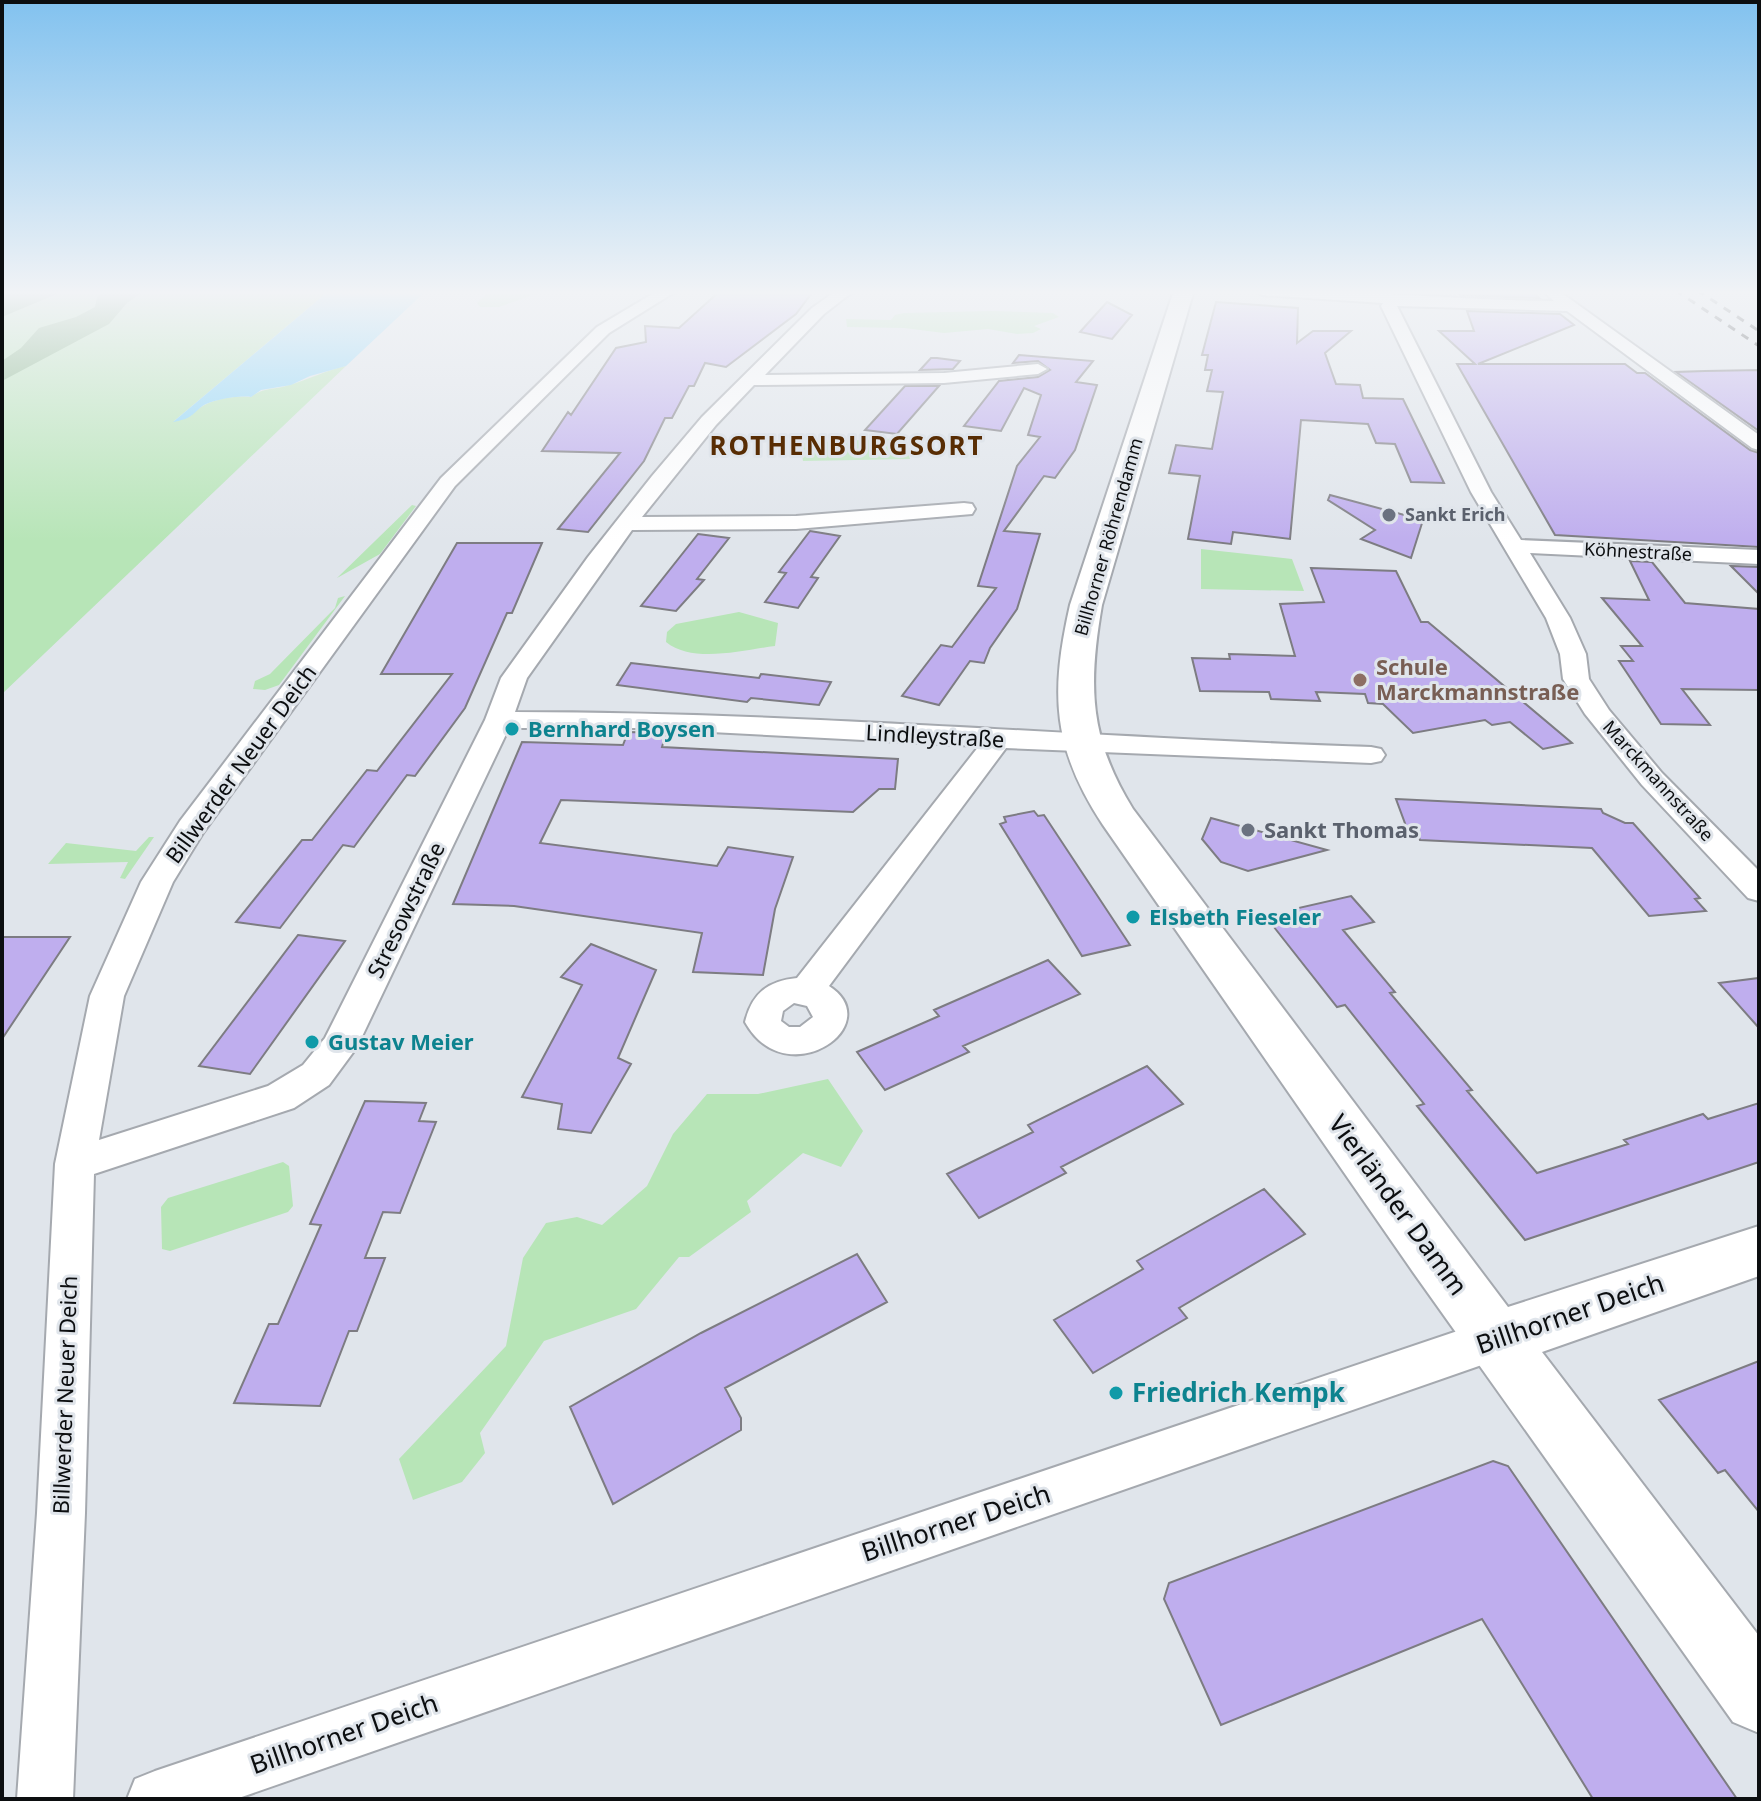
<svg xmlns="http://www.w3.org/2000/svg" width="1761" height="1801" viewBox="0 0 1761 1801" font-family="'Noto Sans',sans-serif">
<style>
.green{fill:#b7e5b7}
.forest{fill:#7eb17f}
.water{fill:#8ad6fa}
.building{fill:#bfaeee;stroke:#7d7c82;stroke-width:2}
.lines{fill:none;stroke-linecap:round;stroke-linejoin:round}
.street-casing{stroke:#a5a9af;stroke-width:4}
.secondary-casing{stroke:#a5a9af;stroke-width:4}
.street{fill:#fff;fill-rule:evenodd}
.secondary{fill:#fff;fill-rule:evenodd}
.rail{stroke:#26282b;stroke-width:3;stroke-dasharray:8 8;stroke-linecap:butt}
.worship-dot{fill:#6b7280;stroke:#e0e5eb;stroke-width:3}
.education-dot{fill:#8d6e63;stroke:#e0e5eb;stroke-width:3}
.culture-dot{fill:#0f9aa8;stroke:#e0e5eb;stroke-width:3}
.labels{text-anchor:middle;stroke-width:6;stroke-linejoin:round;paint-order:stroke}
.far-worship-label{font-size:18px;font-weight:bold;fill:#5b616d;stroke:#e0e5eb;text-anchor:start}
.far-street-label{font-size:18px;fill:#0c0e10;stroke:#e0e5eb}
.education-label{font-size:22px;font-weight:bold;fill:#785e54;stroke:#e0e5eb;text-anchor:start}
.culture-label{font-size:22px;font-weight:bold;fill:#0d838f;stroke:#e0e5eb;text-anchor:start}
.street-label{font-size:22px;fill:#0c0e10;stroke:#e0e5eb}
.worship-label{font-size:22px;font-weight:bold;fill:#5b616d;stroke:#e0e5eb;text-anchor:start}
.far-district-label{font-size:26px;font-weight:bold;letter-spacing:2px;fill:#582d04;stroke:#e0e5eb}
.near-street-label{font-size:26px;fill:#0c0e10;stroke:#e0e5eb}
.near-culture-label{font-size:26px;font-weight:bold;fill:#0d838f;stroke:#e0e5eb;text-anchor:start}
</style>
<rect width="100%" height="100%" fill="#e0e5eb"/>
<!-- green -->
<path class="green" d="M2,290H330L174,421C189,419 191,414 201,407C213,399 237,395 251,397C263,387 275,390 289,385C308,380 326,370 346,366L2,694Z
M490,290H539L541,292L499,307H480L477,303Z
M991,311L1053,313L1059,317L1034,326L1041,329L1033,333L1017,334L988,329L944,333L904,328L847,327L846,319L891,320L895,315L904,313Z
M904,438L910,459L803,461L800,443Z
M412,505L416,506L380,554L337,578Z
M1201,549L1292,559L1304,591L1201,589Z
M345,596L279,685L265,690L253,689L255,681L270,674L335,608L338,598Z
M739,612L778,623L775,646C743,650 693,664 666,642L667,632L676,624Z
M149,837H154L125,879L120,878L128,862L48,864L66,843L136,851Z
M828,1079L863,1131L841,1167L803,1153L747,1201L751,1212L689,1257H679L636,1309L544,1341L480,1433L485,1453L462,1482L413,1500L399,1459L506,1346L523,1258L546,1223L577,1217L602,1225L647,1186L673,1134L707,1094H758Z
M283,1162L289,1166L293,1206L288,1212L170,1251L162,1249L161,1207L168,1198Z"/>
<!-- forest -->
<path class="forest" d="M2,290H66L2,317Z
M106,290H145L127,303L109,324L2,381V361L21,348L39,328L76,317L95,307L97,297Z"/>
<!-- water -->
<path class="water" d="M330,290H427L346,366L310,376L291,385L261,390L251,397C240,395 208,400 200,408C190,417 189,419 173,422Z"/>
<!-- building -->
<path class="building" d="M721,290H814L796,314L726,367L705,363L694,386H689L672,418H665L644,461L588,532L558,529L620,453L542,451L568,412L571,415L616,348L646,342L645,326L679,328Z
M1458,290H1530L1539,298L1460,295Z
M1107,302L1132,315L1112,339L1080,332Z
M1216,302L1298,308L1297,343L1313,331H1351L1325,353L1336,384L1360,385L1363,398L1403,399L1444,483L1411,482L1395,444L1376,443L1368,424L1301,420L1290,539L1233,532L1231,544L1188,539L1200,476L1169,473L1176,445L1212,449L1223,392L1207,391L1212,370H1205L1208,355H1202Z
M1467,311L1560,314L1574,325L1478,364H1625L1637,373H1645L1750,450L1759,453V547L1555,535L1457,364H1475L1439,331H1474Z
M1019,355L1093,361L1076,382L1097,385L1075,450L1055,478L1044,476L1004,531L1040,534L1017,609L990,648L984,663L970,661L939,705L902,696L941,645L952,647L996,588L978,586L1017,466L1040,437L1028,435L1041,395L1024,388L1001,431L964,426L999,381L1038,377L1050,370L1038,361L1013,363Z
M931,358H937L960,361L953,369L920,370Z
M1759,370V431L1676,372L1705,371Z
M905,386H939L897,434L865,430Z
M1330,495L1423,520L1411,558L1361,539L1375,530L1328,500Z
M810,531L840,536L811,577L818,578L798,608L765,602L786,573L779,572Z
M698,534L729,538L697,579L704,580L676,611L641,606Z
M457,543H542L512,613H507L465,708L415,776L407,775L354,847L343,845L280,928L236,922L302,840H312L367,770L377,771L452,674H381Z
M1630,561L1652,562L1685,603L1759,609V690L1682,689L1710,725L1661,724L1619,661H1633L1621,646H1642L1602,598L1649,600Z
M1731,566L1759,567V594Z
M1311,568L1396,571L1421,622H1428L1572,743L1543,749L1510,722L1492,725L1485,720L1413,733L1383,704L1368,703L1365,694L1316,692L1320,701L1271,699L1269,692L1200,691L1192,658L1230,659L1229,654L1295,656L1280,604L1324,602Z
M631,663L759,678L761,674L831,682L819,705L751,698L747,702L617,685Z
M628,732L666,733L662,747L898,759L895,789H879L853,812L561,800L540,843L717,866L728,847L793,857L775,909L763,975L693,972L702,933L514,906L453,904L522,742L623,745Z
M1396,799L1601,809L1603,813L1625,823H1633L1700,898L1695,899L1706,911L1649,916L1592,848L1420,840L1418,835L1409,834Z
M1034,811L1038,816L1044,815L1130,945L1082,956L1000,824L1006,822L1004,817Z
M1211,818L1327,850L1248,871L1221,862L1202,839Z
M1351,896L1374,922L1343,930L1395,992L1390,993L1472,1090L1467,1091L1537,1173L1628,1144L1624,1140L1703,1114L1708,1119L1759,1103V1162L1525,1240L1417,1106L1424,1104L1345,1005L1337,1007L1270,922L1299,915L1294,909Z
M298,935L345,941L250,1074L199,1066Z
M2,937H70L2,1039Z
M591,944L656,970L618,1058L631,1064L591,1133L558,1129L562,1104L522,1097L582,985L561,977Z
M1048,960L1080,994L963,1046L969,1052L885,1090L857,1052L939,1016L934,1010Z
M1759,978V1028L1719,983Z
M1147,1066L1183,1104L1061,1167L1066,1173L979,1218L947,1174L1033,1132L1028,1125Z
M365,1101L426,1103L419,1121L436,1122L400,1213L383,1212L365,1258H385L357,1331H349L320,1406L234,1403L269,1324H278L321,1225L310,1224Z
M1264,1189L1305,1234L1179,1308L1187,1318L1093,1373L1054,1320L1143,1269L1137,1261Z
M857,1254L887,1302L725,1388L741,1418V1430L613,1504L570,1407L701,1333Z
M1759,1361V1512L1725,1470L1718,1473L1659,1400Z
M1493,1461L1508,1466L1737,1799H1593L1482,1619L1221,1725L1164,1599L1169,1583Z"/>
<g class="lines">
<!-- street casing -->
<g class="street-casing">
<path id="street" d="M659,290H678L609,333L455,486L203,833L173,882L124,996L99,1140L268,1086L303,1065L325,1038L485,720L501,678L588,557L652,476L702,417L812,308L837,290H855L824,314L765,375L944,373L1038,364L1047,369L1038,374L944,383L754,385L716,425L642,517L796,516L964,503L972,504L975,509L972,514L796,529L632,530L527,678L515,712C801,712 1086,738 1371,747L1381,749L1385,755L1381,761L1371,763L1006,748L829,986C889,1025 786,1096 745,1022C752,993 768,981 797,978L979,746L634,728H509L357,1047L329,1085L294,1108L94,1174L85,1513L73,1799H17L37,1513L55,1164L90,996L141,882L180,821L441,478L597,327ZM794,1003L807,1006L813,1017L800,1027H789L781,1021L783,1011Z
M1254,290C1354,289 1454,300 1554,301L1546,294L1552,290L1559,291L1759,435V450L1752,448L1567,311L1397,306L1491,492L1521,540L1759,550V564L1530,553L1570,618L1586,654L1589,679L1609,710L1662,773L1759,871V901L1748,898L1642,785L1585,714L1563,679L1560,654L1546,618L1471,492L1381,306L1383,303L1262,295Z
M1496,1318L1512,1324L1518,1339L1512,1354L1496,1360L236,1799H127L135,1779L155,1771Z"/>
</g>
<!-- secondary casing -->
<g class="secondary-casing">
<path id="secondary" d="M1174,290H1194L1102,605C1088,686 1089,738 1133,809L1508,1307L1759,1226V1276L1542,1352L1759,1636V1733L1733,1722L1413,1272L1103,825C1052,748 1050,693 1070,605Z"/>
</g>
<!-- street -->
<use href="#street" class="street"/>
<!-- secondary -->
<use href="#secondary" class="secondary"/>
<!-- rail -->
<path class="rail" d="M1675,290L1759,346
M1697,290L1759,331"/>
</g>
<!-- sky -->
<linearGradient id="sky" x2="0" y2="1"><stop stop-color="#82c2ef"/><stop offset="0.54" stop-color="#f1f3f6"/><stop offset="1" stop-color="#f1f3f6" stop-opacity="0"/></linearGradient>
<rect width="1761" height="542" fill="url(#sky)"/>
<!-- markers -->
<g class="worship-dot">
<circle cx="1389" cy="515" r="8"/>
<circle cx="1248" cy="830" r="8"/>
</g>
<circle class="education-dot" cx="1360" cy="680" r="8"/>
<g class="culture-dot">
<circle cx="512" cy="729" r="8"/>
<circle cx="1133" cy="917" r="8"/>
<circle cx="312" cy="1042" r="8"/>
<circle cx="1116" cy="1393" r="8"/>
</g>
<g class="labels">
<!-- far-worship labels -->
<g class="far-worship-label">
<text x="1405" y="521">Sankt Erich</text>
</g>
<!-- far-street labels -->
<g class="far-street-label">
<text transform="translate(1109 537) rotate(-74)" y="6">Billhorner Röhrendamm</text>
<text transform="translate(1638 552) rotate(3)" y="6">Köhnestraße</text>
<text transform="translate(1658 781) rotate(48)" y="6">Marckmannstraße</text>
</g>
<!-- education labels -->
<g class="education-label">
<text x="1376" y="675">Schule<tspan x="1376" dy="25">Marckmannstraße</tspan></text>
</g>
<!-- culture labels -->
<g class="culture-label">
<text x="528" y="737">Bernhard Boysen</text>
<text x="1149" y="925">Elsbeth Fieseler</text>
<text x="328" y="1050">Gustav Meier</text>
</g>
<!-- street labels -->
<g class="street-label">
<text transform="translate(935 736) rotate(3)" y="8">Lindleystraße</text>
<text transform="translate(241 764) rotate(-54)" y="8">Billwerder Neuer Deich</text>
<text transform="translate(406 910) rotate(-64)" y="8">Stresowstraße</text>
<text transform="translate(65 1395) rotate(-88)" y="8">Billwerder Neuer Deich</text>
</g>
<!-- worship labels -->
<g class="worship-label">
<text x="1264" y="838">Sankt Thomas</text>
</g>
<!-- far-district labels -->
<g class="far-district-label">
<text x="847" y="455">ROTHENBURGSORT</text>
</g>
<!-- near-street labels -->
<g class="near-street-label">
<text transform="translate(1398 1205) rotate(54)" y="9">Vierländer Damm</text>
<text transform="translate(1570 1314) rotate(-19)" y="9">Billhorner Deich</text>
<text transform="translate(956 1523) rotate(-18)" y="9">Billhorner Deich</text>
<text transform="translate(344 1734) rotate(-19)" y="9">Billhorner Deich</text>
</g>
<!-- near-culture labels -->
<g class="near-culture-label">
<text x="1132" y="1402">Friedrich Kempk</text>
</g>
</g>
<!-- border -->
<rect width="1761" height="1801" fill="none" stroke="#0c0e10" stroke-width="8"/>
</svg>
